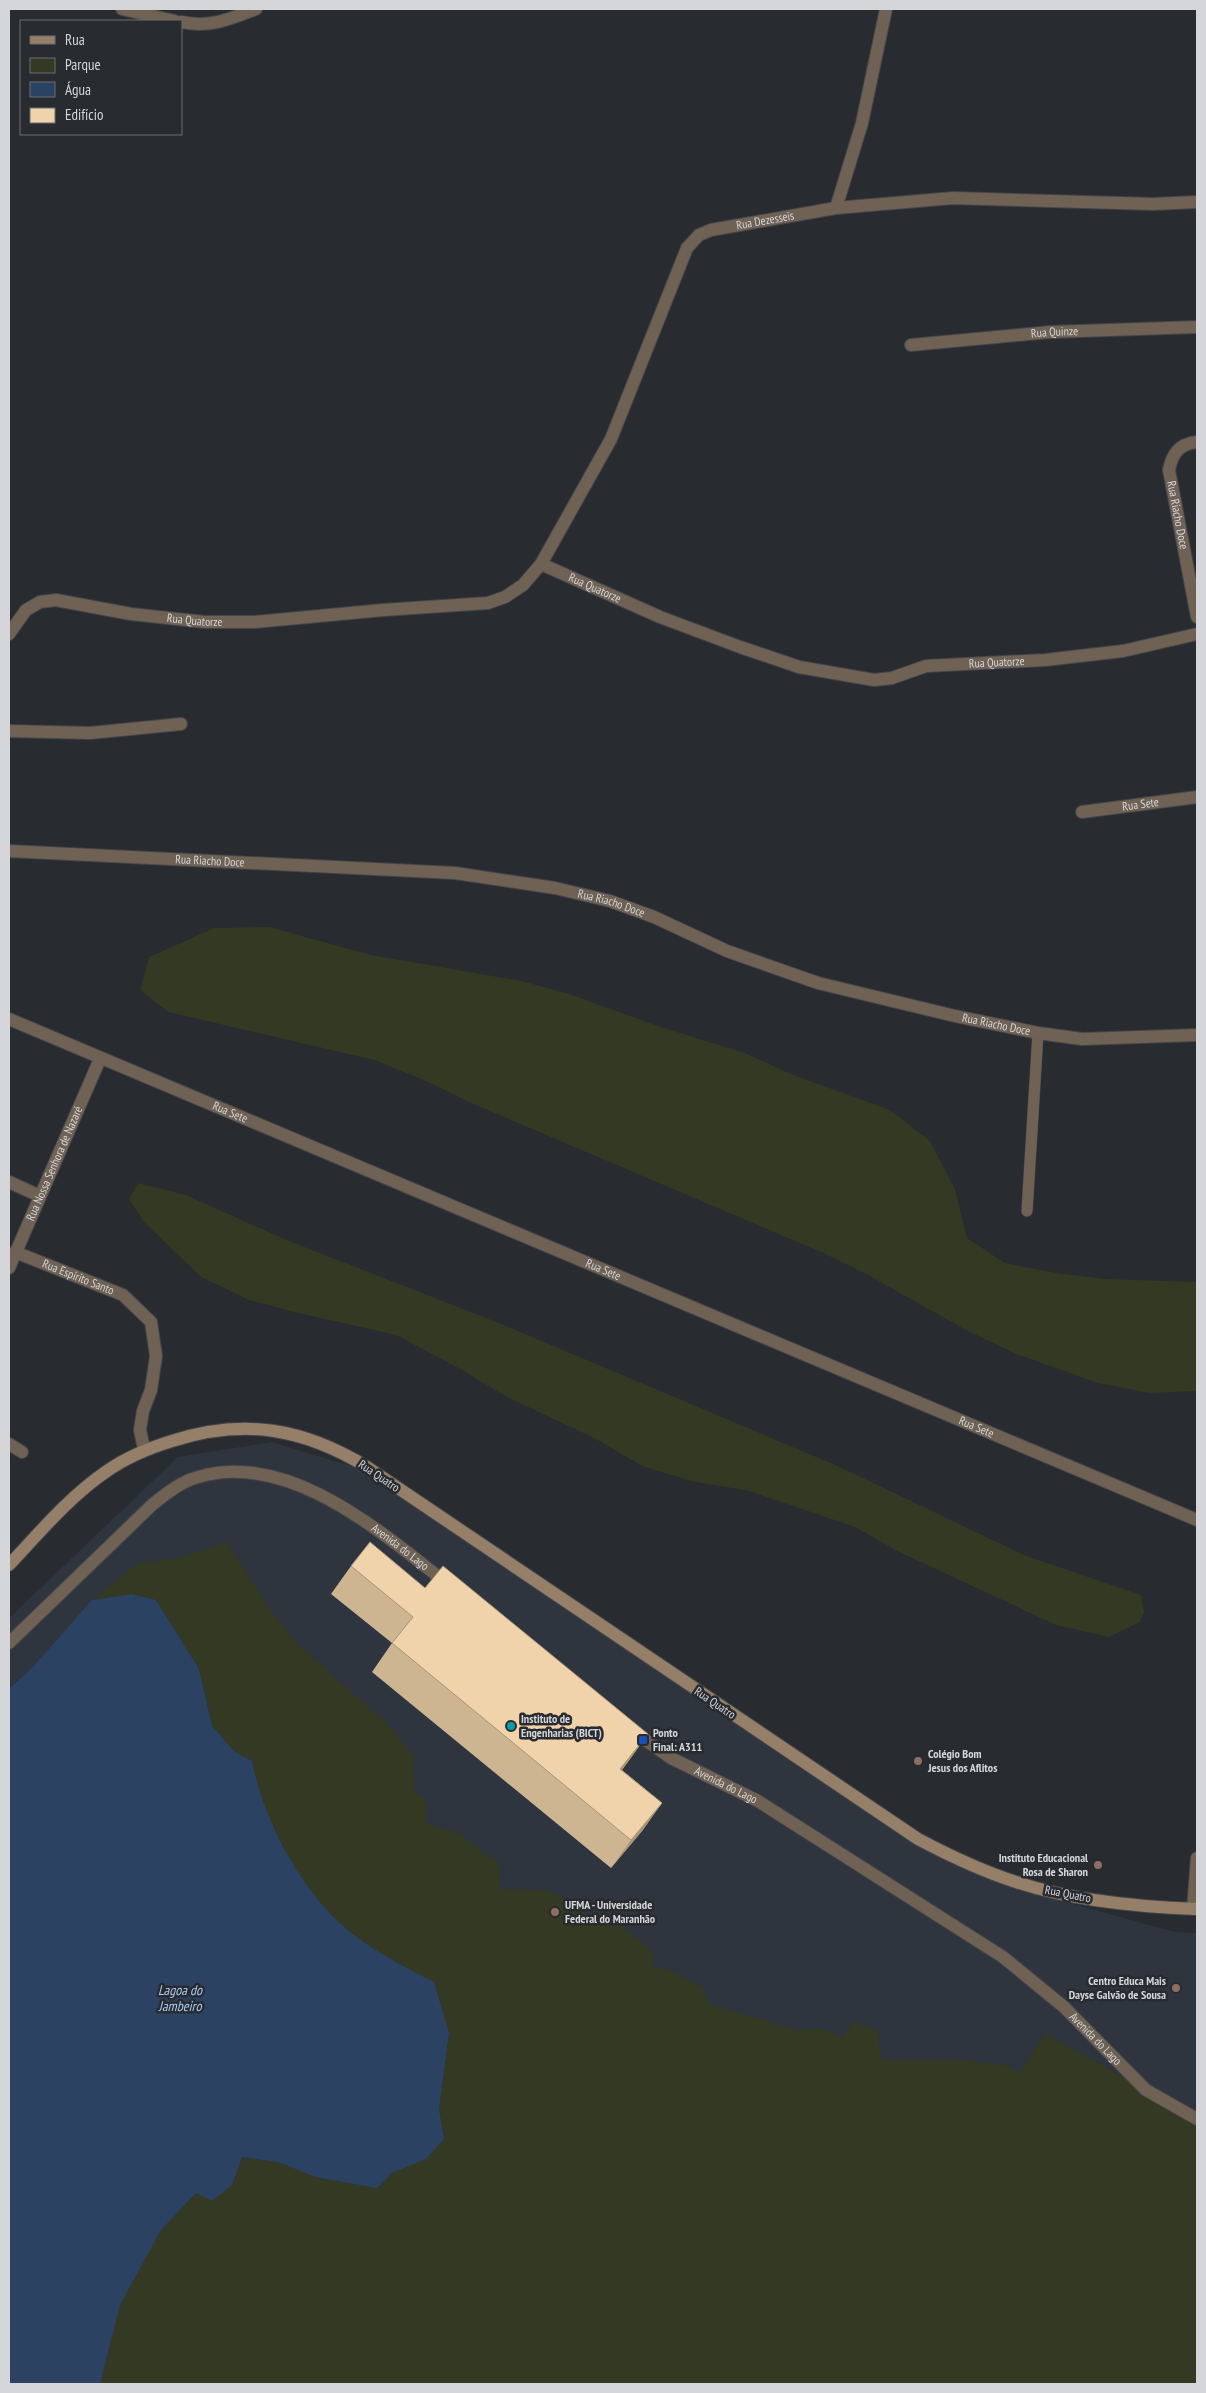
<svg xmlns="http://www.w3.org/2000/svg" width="1206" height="2393" viewBox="0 0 1206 2393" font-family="'PT Sans Narrow',sans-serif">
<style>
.built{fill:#2e353e}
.green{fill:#333922}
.water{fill:#2b4262}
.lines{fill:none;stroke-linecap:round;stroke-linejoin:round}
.service-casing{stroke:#44464a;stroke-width:12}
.minor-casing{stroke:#44464a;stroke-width:14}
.secondary-casing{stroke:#44464a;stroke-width:14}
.service{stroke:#6f6153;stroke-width:11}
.minor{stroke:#6f6153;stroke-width:12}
.secondary{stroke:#957f68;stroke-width:12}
.wall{fill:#ceb592}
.shaded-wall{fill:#a89477}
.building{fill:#f0d3aa;stroke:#a89477}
.culture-dot{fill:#0f9aa8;stroke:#282b2f;stroke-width:2}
.transit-dot{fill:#1a4fb4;stroke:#282b2f;stroke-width:2}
.education-dot{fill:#8d6e63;stroke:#282b2f;stroke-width:2}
.labels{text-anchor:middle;stroke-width:5;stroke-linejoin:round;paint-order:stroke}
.street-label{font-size:12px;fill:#d4d6d9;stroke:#282b2f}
.poi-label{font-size:12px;font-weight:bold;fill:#d4d6d9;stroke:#282b2f;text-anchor:start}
.water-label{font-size:14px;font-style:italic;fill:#aacaf9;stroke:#282b2f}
</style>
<rect width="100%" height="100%" fill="#282b2f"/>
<!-- built -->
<path class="built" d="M272,1442L364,1470L967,1869L1026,1891L1175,1932L1197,1933V2384H9V1618L178,1457Z"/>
<!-- green -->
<path class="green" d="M269,927L371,955L522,981L569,994L664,1028L745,1053L791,1074L890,1110L930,1141L955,1189L967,1238L1005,1263L1056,1273L1106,1279L1197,1282V1391L1149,1393L1098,1383L1016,1354L964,1329L870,1276L821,1252L471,1103L426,1081L374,1060L168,1012L140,990L149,957L214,928Z
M138,1183L186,1195L284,1239L499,1323L696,1406L840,1467L1024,1555L1141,1595L1144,1612L1140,1622L1109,1637L1056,1625L899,1552L855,1527L749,1491L691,1481L642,1466L596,1439L505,1396L460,1369L396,1335L298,1313L249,1300L201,1277L144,1222L129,1199Z
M227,1542L270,1610L296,1642L389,1726L413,1755L414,1790L426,1801V1824L458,1832L499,1864L500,1889L546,1890L573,1901L596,1924L622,1926L652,1951L654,1967L671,1970L702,1987L710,2004L797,2030L825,2029L841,2038L854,2021L878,2031L881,2060H961L1006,2065L1020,2073L1045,2033L1197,2119V2384H100L120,2305L161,2230L196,2193L232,2185L242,2157L278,2162L315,2177L377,2188L392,2173L426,2159L444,2139L439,2109L449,2033L434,1982C403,1966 369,1949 343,1926C299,1887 263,1818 252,1761L235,1752L212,1726L199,1669L156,1600L131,1594L92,1600L137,1564L178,1558Z"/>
<!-- water -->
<path class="water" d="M131,1594L156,1600L199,1669L212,1726L235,1752L252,1761C263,1818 299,1887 343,1926C369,1949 403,1966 434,1982L449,2033L439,2109L444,2139L426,2159L392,2173L377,2188L315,2177L278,2162L242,2157L232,2185L212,2201L196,2193L161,2230L120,2305L100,2384H9V1689L32,1668L92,1600Z"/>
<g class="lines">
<!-- service casing -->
<g class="service-casing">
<path id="service" d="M1027,1211L1038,1033"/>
</g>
<!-- minor casing -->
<g class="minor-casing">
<g id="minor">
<path d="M122,9L175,21"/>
<path d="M181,22C210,28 230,19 256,9"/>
<path d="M836,208L862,123L886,9"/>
<path id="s1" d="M911,345L1050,332L1197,327"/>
<path id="s2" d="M1197,442C1179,444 1172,454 1169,470L1197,617"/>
<path id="s3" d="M541,564L660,617L740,647L799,667L874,680L892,678L926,666L1045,660L1123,651L1197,634"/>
<path id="s4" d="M9,634L26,610L40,602L56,600L131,614L205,622H255L383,610L488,603L505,597L523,585L541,564L611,439L687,248L699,235L711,230L836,208L953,198L1153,204L1197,202"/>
<path d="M9,731L90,733L181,724"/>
<path id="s5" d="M1082,812L1197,797"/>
<path id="s6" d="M9,851L455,873L555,888L610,901L654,917L727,951L818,983L955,1016L1038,1033L1082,1039L1197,1035"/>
<path id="s7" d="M9,1019L1197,1520"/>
<path d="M9,1182L40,1196"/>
<path id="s8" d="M15,1252L123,1295L151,1322L156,1356L151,1390L143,1411L140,1430L144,1449"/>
<path id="s9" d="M9,1268L100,1059"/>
<path d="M9,1444L22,1452"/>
<path id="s10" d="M9,1643L153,1504C166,1494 179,1483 195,1478C287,1448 382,1533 449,1585"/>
<path id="s11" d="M631,1730L671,1758L758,1801L1003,1957L1064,2007L1146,2090L1197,2119"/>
<path d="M1193,1909L1197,1858"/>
</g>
</g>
<!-- secondary casing -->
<g class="secondary-casing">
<path id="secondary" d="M9,1565C40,1532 70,1496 107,1471C127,1457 149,1448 172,1441C244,1418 303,1428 367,1467L918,1839C950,1856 982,1871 1016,1882C1073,1901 1137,1907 1197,1909"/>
</g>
<!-- service -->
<use href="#service" class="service"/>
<!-- minor -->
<use href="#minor" class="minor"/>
<!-- secondary -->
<use href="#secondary" class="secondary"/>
</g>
<!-- wall -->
<path class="wall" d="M351,1566L425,1588L648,1734L622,1770L662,1803L642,1831L611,1868L372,1672L392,1643L331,1594Z"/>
<!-- shaded-wall -->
<path class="shaded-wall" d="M648,1734L628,1762L600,1797L620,1769Z
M662,1803L642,1831L611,1868L631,1840Z"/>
<!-- building -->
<path class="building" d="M370,1542L425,1588L443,1566L648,1734L620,1769L662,1803L631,1840L392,1643L413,1617L351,1566Z"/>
<!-- markers -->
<circle class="culture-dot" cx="511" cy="1726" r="5"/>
<rect class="transit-dot" x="638" y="1735" width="10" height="10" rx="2.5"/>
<g class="education-dot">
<circle cx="918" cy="1761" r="5"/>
<circle cx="1098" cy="1865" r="5"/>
<circle cx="555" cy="1912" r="5"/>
<circle cx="1176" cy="1988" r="5"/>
</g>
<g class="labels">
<!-- street labels -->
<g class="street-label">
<text dy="4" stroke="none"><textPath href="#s4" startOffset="998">Rua Dezesseis</textPath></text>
<text dy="4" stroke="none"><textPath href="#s1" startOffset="144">Rua Quinze</textPath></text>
<text dy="4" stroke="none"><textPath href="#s2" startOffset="89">Rua Riacho Doce</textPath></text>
<text dy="4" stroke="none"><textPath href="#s3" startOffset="59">Rua Quatorze</textPath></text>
<text dy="4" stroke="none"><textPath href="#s4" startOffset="202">Rua Quatorze</textPath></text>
<text dy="4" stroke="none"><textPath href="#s3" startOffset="479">Rua Quatorze</textPath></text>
<text dy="4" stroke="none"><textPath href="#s5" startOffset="59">Rua Sete</textPath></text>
<text dy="4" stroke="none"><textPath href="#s6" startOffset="201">Rua Riacho Doce</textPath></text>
<text dy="4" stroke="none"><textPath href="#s6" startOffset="606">Rua Riacho Doce</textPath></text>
<text dy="4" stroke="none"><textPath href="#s6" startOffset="1011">Rua Riacho Doce</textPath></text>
<text dy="4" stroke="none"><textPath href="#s7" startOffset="240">Rua Sete</textPath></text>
<text dy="4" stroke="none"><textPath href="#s9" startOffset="114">Rua Nossa Senhora de Nazaré</textPath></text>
<text dy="4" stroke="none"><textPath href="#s7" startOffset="645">Rua Sete</textPath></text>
<text dy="4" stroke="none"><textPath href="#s8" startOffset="68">Rua Espírito Santo</textPath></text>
<text dy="4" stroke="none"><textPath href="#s7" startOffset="1050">Rua Sete</textPath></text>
<text transform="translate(379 1476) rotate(34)" y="4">Rua Quatro</text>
<text dy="4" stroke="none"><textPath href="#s10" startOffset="475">Avenida do Lago</textPath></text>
<text transform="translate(715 1703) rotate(34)" y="4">Rua Quatro</text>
<text dy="4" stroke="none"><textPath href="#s11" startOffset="110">Avenida do Lago</textPath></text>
<text transform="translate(1068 1894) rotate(11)" y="4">Rua Quatro</text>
<text dy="4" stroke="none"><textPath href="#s11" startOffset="560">Avenida do Lago</textPath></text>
</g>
<!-- poi labels -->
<g class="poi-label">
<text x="521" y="1723">Instituto de<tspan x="521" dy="14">Engenharias (BICT)</tspan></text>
<text x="653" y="1737">Ponto<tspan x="653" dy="14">Final: A311</tspan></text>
<text x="928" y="1758">Colégio Bom<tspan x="928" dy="14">Jesus dos Aflitos</tspan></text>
<text x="1088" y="1862" text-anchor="end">Instituto Educacional<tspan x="1088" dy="14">Rosa de Sharon</tspan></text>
<text x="565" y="1909">UFMA - Universidade<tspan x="565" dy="14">Federal do Maranhão</tspan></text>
<text x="1166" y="1985" text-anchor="end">Centro Educa Mais<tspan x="1166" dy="14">Dayse Galvão de Sousa</tspan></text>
</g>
<!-- water labels -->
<g class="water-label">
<text x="180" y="1995">Lagoa do<tspan x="180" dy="16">Jambeiro</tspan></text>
</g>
</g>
<!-- border -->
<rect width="1206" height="2393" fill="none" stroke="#d4d6d9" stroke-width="20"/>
<!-- legend -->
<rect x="20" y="20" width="162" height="115" fill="#282b2f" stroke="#6d6f73"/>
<rect x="30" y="36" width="25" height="8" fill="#957f68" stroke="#6d6f73"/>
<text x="65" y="45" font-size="15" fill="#d4d6d9">Rua</text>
<rect x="30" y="58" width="25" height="15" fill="#333922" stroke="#6d6f73"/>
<text x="65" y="70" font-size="15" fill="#d4d6d9">Parque</text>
<rect x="30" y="82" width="25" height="15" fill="#2b4262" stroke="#6d6f73"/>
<text x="65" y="95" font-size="15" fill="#d4d6d9">Água</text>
<rect x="30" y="108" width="25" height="15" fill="#f0d3aa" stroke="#6d6f73"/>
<text x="65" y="120" font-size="15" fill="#d4d6d9">Edifício</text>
</svg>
